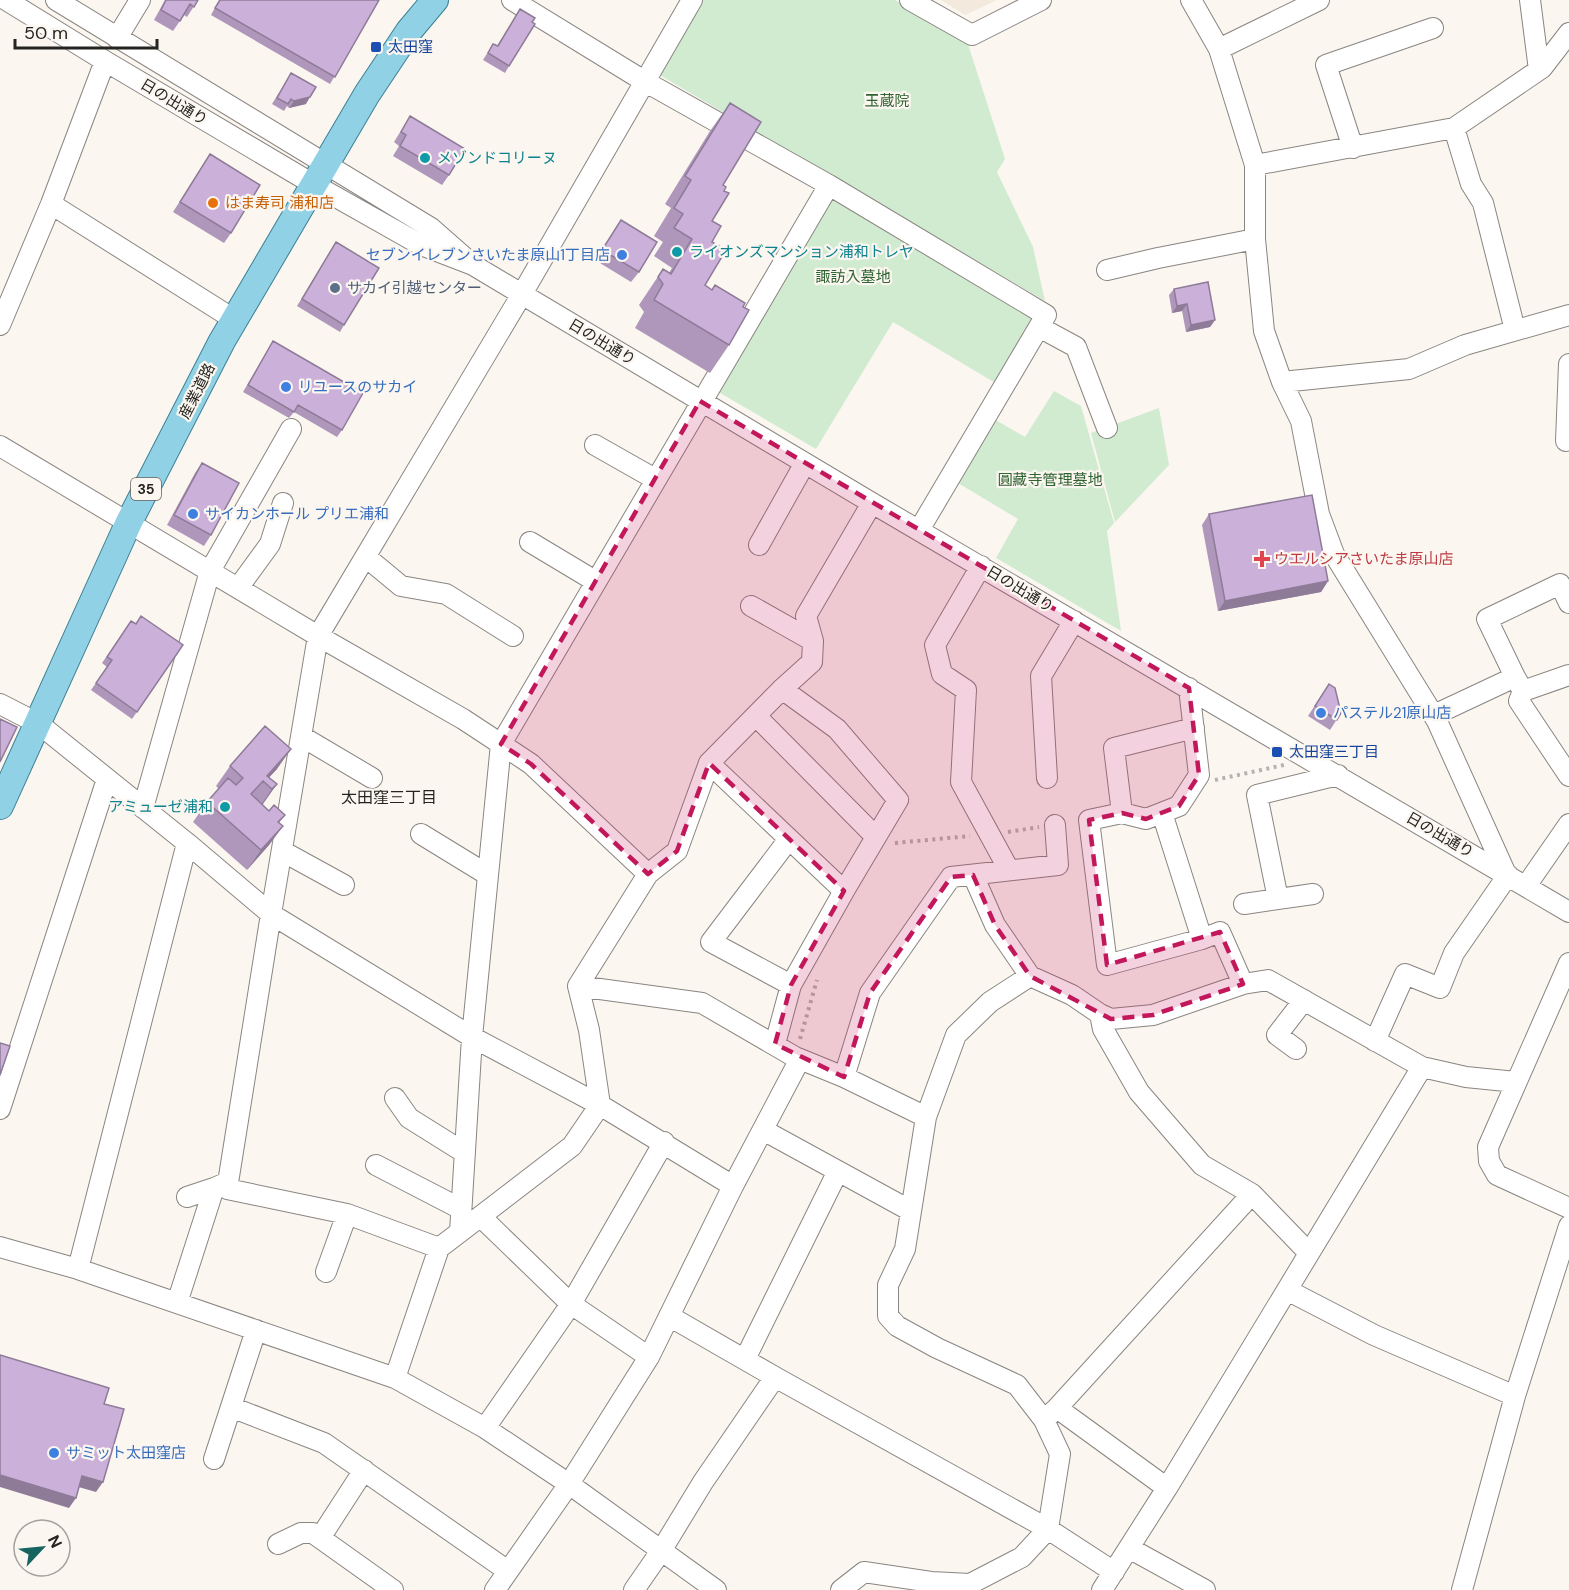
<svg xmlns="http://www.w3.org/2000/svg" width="1569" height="1590" viewBox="0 0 1569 1590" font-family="'DM Sans','Noto Sans JP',sans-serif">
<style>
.built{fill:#f3e9dc}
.green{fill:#d1ebd1}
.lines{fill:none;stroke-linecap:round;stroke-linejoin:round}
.minor-casing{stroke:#8a8580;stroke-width:22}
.major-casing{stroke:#3b8095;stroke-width:28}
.path{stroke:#b6b2ad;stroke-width:4;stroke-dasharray:3 4.5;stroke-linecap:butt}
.minor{stroke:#fff;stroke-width:20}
.major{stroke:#91d1e5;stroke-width:26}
.wall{fill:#af97bb}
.shaded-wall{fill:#8e7b98}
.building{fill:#cbb0d9;stroke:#8e7b98;stroke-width:1.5}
.marked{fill:#c2185b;fill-opacity:0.2;stroke:#c2185b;stroke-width:4.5;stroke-dasharray:12 8;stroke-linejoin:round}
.transit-dot{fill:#1a4fb4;stroke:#fbf6f0;stroke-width:2}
.culture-dot{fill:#0f9aa8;stroke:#fbf6f0;stroke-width:2}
.food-dot{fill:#e8710a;stroke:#fbf6f0;stroke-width:2}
.shop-dot{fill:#3f7fe0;stroke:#fbf6f0;stroke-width:2}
.service-dot{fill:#5c6f8a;stroke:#fbf6f0;stroke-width:2}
.health-dot{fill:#e0444e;stroke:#fbf6f0;stroke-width:2}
.labels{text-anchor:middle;stroke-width:4.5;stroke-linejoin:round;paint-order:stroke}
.shield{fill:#fbf6f0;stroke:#65635f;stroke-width:1.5}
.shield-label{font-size:14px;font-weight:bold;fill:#252421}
.transit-label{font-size:15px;fill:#164399;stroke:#fbf6f0;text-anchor:start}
.park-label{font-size:15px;fill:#316433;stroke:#fbf6f0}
.street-label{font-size:15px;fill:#252421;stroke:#fbf6f0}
.culture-label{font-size:15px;fill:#0d838f;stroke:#fbf6f0;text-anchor:start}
.food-label{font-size:15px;fill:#c56008;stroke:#fbf6f0;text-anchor:start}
.shop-label{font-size:15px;fill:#366cbe;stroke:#fbf6f0;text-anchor:start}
.service-label{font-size:15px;fill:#4e5e75;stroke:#fbf6f0;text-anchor:start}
.health-label{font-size:15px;fill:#be3a42;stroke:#fbf6f0;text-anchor:start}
.neighbourhood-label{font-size:16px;fill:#252421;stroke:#fbf6f0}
</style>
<rect width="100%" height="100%" fill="#fbf6f0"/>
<!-- built -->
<path class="built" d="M941,0H997L965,15Z"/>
<!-- green -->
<path class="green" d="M700,0H895L967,41L1005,159L997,172L1033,247L1045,301L658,74Z
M832,193L1035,319L997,384L893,322L816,449L715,390Z
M1054,391L1081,406L1114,523L1107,531L1121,631L996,558L1018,519L958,483L994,419L1025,437Z
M1159,408L1169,465L1115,522L1091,433Z"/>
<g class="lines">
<!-- minor casing -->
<g class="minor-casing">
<path id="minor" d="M6,0L105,61L313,184L421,245L473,265L872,503L1569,912
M56,0L431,228L464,257
M512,0L644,81L829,185L1046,315L919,530
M692,0L522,294L318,636L271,914L472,1037L600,1105L733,1186
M910,0L972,35L1041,0
M1191,0L1219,49L1255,165V239L1264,331L1282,382L1301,421L1319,514L1334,554L1437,721L1506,874
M1530,0L1539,70
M117,38L140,0
M1219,49L1319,0
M1454,128L1471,184L1483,203L1515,330
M1353,148L1326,65L1433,28
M1255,165L1454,128L1542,68L1569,33
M51,204L235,320
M1107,270L1158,258L1255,239
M0,325L51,204L105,61
M1039,327L1076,347L1107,428
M1282,382L1409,369L1465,345L1569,315
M1566,441L1569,364
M595,445L655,479
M0,446L318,636L463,719L501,744L531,764L648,874L578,986L702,1003L795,1057L844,1077L926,1117
M530,542L595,581
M759,545L805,463
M366,557L401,586L446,594L513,636
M981,566L935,645L942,674L966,690L961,782L1009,870
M238,588L270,544L283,503
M751,606L813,641
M1515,677L1487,619L1560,584L1569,603
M1189,688L1199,775L1179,806L1146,819L1122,813L1089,820L1107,965L1202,939L1220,932L1243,984
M782,689L837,729L898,800L844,891
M1523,691L1519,701L1569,776
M0,704L39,724L187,843L271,914L227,1189L347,1214L439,1248
M1434,715L1515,677L1523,691L1569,675
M756,716L876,837
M301,736L372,778
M1047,778L1041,676L1074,621
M143,808L210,571L291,429
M1122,813L1114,748L1194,728
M1162,813L1202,939
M421,834L488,875
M789,839L711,942L791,985
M282,851L344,885
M648,874L677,851L709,763
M973,875L995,925L1030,976
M1526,886L1569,824
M1278,899L1257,795L1338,775
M1244,904L1313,894
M1569,963L1488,1147L1489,1161L1497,1175L1569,1208
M1100,1014L1103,1029L1139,1092L1202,1165L1252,1194
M1375,1041L1405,974L1440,988L1454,953L1508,875
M775,1044L791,985L844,891L709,763L782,689L812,662L813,641L806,616L872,503
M1296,1049L1277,1035L1304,1000
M844,1077L870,993L951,877L1058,865L1055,825
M395,1098L409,1118L465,1153
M0,1109L107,779
M763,1130L911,1211
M376,1165L461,1209
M187,1197L214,1188
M481,1217L571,1304L649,1357
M460,1232L572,1146L600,1105L589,1030L578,986
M0,1247L78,1269L395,1378
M78,1269L187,843
M326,1272L347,1214
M1287,1290L1374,1335L1515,1396
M177,1303L214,1188L228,1182
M745,1359L838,1171
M775,1377L1048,1529L1114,1572
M231,1407L324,1443L508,1571
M1057,1408L1167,1488
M1044,1420L1057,1408L1252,1194L1309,1253
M485,1428L571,1304L664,1142
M214,1459L256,1330
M320,1538L364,1470
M278,1544L301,1533H313L393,1590
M1129,1548L1205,1590
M495,1590L569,1484L649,1357L733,1186L800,1059
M634,1590L661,1551L703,1482L775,1377L669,1316
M716,1590L569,1484L485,1428L395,1378L439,1248L460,1232L472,1037L501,744L829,185
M841,1590L864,1572L931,1582L970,1584L1022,1557L1048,1529L1060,1454L1044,1420L1017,1385L937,1348L897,1326L888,1316V1285L905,1249L926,1117L956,1035L990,1002L1030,976L1072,995L1100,1014L1111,1019L1153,1015L1243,984L1268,980L1422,1067
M1102,1590L1167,1488L1422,1067L1466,1077L1516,1082
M1462,1590L1515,1396L1569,1226"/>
</g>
<!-- major casing -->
<g class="major-casing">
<path id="major" d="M0,806L129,522L222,341L367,94L409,31L435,0"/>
</g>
<!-- path -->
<path class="path" d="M1215,780L1284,765
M1008,832L1039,827
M895,843L970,836
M800,1039L817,980"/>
<!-- minor -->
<use href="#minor" class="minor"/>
<!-- major -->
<use href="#major" class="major"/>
</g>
<!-- wall -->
<path class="wall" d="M165,0H198L187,17L184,15L173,31L154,20Z
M219,0H379L330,84L211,15Z
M520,9L509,66L505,73L483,60L493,44L497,46Z
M291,73L306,104L289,108L287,106L284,111L272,104Z
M730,103L723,185L724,191L712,221V242L705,285L729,345L710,373L635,328L644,312L639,305L663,269L669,273L672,268L654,256L663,242L654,236L671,208L665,204L710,131Z
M410,116L449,175L442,185L393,156L399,146L394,142Z
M210,154L231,233L224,243L173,212Z
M621,220L639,272L631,282L595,260Z
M336,242L344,325L340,332L297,306Z
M1174,289L1215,320L1210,327L1186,332L1182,311L1172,313L1169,295Z
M273,341L342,430L337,437L294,412L289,418L243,392Z
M202,463L211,535L204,546L167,525L195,473Z
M1209,514L1328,581L1321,592L1218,611L1202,525Z
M131,621L136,624L183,645L132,719L91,690L107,667L102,663Z
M1329,684L1341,713L1330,730L1308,716Z
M230,766L277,769L269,777L277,784L262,804L269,811L285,815L279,823L283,826L269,845L247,870L193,822L207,802L219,789L216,786Z"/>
<!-- shaded-wall -->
<path class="shaded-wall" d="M310,97L306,104L289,108L294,101Z
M1187,304L1182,311L1172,313L1177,306Z
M1215,320L1210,327L1186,332L1191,325Z
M1328,581L1321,592L1218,611L1225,601Z
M291,749L277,769L265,782L267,776Z
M277,784L263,804L258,809L272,789Z
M283,826L269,845L247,870L261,850Z
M0,1475L76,1498L69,1508L0,1487Z
M82,1476L103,1482L96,1492L75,1486Z"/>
<!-- building -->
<path class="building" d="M166,0H198L194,7L190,4L180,21L161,10Z
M220,0H379L335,77L215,8Z
M520,9L535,18L532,22L535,24L509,66L488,53L493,44L498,46Z
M291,73L316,87L310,97L294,101L291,99L288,104L277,98Z
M730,103L761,122L723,185L726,187L724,191L729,193L712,221L721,226L712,242L726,250L705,285L712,290L715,285L745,303L743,307L749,310L729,345L654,300L663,284L658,277L663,269L671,274L692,239L674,228L683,214L674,208L691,180L685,176Z
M410,116L465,149L449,175L400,146L406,135L401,132Z
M210,154L260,185L231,233L180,202Z
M621,220L657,242L639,272L602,250Z
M336,242L379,268L344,325L302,299Z
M1208,282L1215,320L1191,325L1187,304L1177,306L1174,289Z
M273,341L363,393L342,430L298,405L294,412L248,385Z
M202,463L239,483L211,535L174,515Z
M1312,495L1328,581L1225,601L1209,514Z
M141,616L183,645L137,712L96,683L112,660L107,657L131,621L136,624Z
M1329,684L1335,688L1341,713L1337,720L1315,706Z
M0,719L17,727L0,762Z
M265,726L291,749L267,776L277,784L272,789L263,781L251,794L269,811L274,805L285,815L278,822L283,826L261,850L207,802L228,778L236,785L243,778L230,766Z
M0,1043L10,1046L0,1075Z
M0,1355L109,1388L104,1404L124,1409L103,1482L82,1476L76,1498L0,1475Z"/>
<!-- marked area -->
<path class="marked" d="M700,401L1189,688L1199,775L1179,806L1146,819L1122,813L1089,820L1107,965L1220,932L1243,984L1153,1015L1111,1019L1030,976L995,925L973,875L951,877L870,993L844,1077L775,1044L791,985L844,891L709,763L677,851L648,874L531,764L501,744Z"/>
<!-- markers -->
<g class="transit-dot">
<rect x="370" y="41" width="12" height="12" rx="3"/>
<rect x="1271" y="746" width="12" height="12" rx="3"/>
</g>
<g class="culture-dot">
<circle cx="425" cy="158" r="6"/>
<circle cx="677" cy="252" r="6"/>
<circle cx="225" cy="807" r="6"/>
</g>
<circle class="food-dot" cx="213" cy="203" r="6"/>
<g class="shop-dot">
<circle cx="622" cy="255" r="6"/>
<circle cx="286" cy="387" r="6"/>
<circle cx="193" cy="514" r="6"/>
<circle cx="1321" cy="713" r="6"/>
<circle cx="54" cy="1453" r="6"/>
</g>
<circle class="service-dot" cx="335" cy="288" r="6"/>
<path class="health-dot" d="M1259 550h6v6h6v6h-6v6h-6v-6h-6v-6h6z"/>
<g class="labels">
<!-- shield labels -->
<rect class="shield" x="131" y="478" width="30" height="22" rx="4.5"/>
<g class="shield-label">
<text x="146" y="494">35</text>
</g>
<!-- transit labels -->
<g class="transit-label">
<text x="388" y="52">太田窪</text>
<text x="1289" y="757">太田窪三丁目</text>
</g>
<!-- park labels -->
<g class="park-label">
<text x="887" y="106">玉蔵院</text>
<text x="853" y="282">諏訪入墓地</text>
<text x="1050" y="485">圓藏寺管理墓地</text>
</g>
<!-- street labels -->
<g class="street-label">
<text transform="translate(174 102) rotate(31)" y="5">日の出通り</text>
<text transform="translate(602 342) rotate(31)" y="5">日の出通り</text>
<text transform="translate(197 391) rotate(-63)" y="5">産業道路</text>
<text transform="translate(1020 589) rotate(31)" y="5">日の出通り</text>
<text transform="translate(1440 835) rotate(30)" y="5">日の出通り</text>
</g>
<!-- culture labels -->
<g class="culture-label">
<text x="437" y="163">メゾンドコリーヌ</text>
<text x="689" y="257">ライオンズマンション浦和トレヤ</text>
<text x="213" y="812" text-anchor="end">アミューゼ浦和</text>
</g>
<!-- food labels -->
<g class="food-label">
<text x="225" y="208">はま寿司 浦和店</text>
</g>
<!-- shop labels -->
<g class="shop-label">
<text x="610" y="260" text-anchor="end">セブンイレブンさいたま原山1丁目店</text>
<text x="298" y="392">リユースのサカイ</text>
<text x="205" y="519">サイカンホール プリエ浦和</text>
<text x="1333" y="718">パステル21原山店</text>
<text x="66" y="1458">サミット太田窪店</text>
</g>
<!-- service labels -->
<g class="service-label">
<text x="347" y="293">サカイ引越センター</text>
</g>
<!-- health labels -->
<g class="health-label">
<text x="1274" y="564">ウエルシアさいたま原山店</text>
</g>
<!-- neighbourhood labels -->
<g class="neighbourhood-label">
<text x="389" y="803">太田窪三丁目</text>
</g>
</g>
<!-- north arrow -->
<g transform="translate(42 1548) rotate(64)"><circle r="28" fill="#fbf6f0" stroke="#a5a29d" stroke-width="1.5"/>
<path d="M0-4.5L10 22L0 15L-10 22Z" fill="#166460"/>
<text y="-9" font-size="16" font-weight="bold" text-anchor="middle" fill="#252421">N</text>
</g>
<!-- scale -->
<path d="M15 39v9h142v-9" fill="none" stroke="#252421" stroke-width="3"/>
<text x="24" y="39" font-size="18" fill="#252421" stroke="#fbf6f0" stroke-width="4.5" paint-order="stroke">50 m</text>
</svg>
